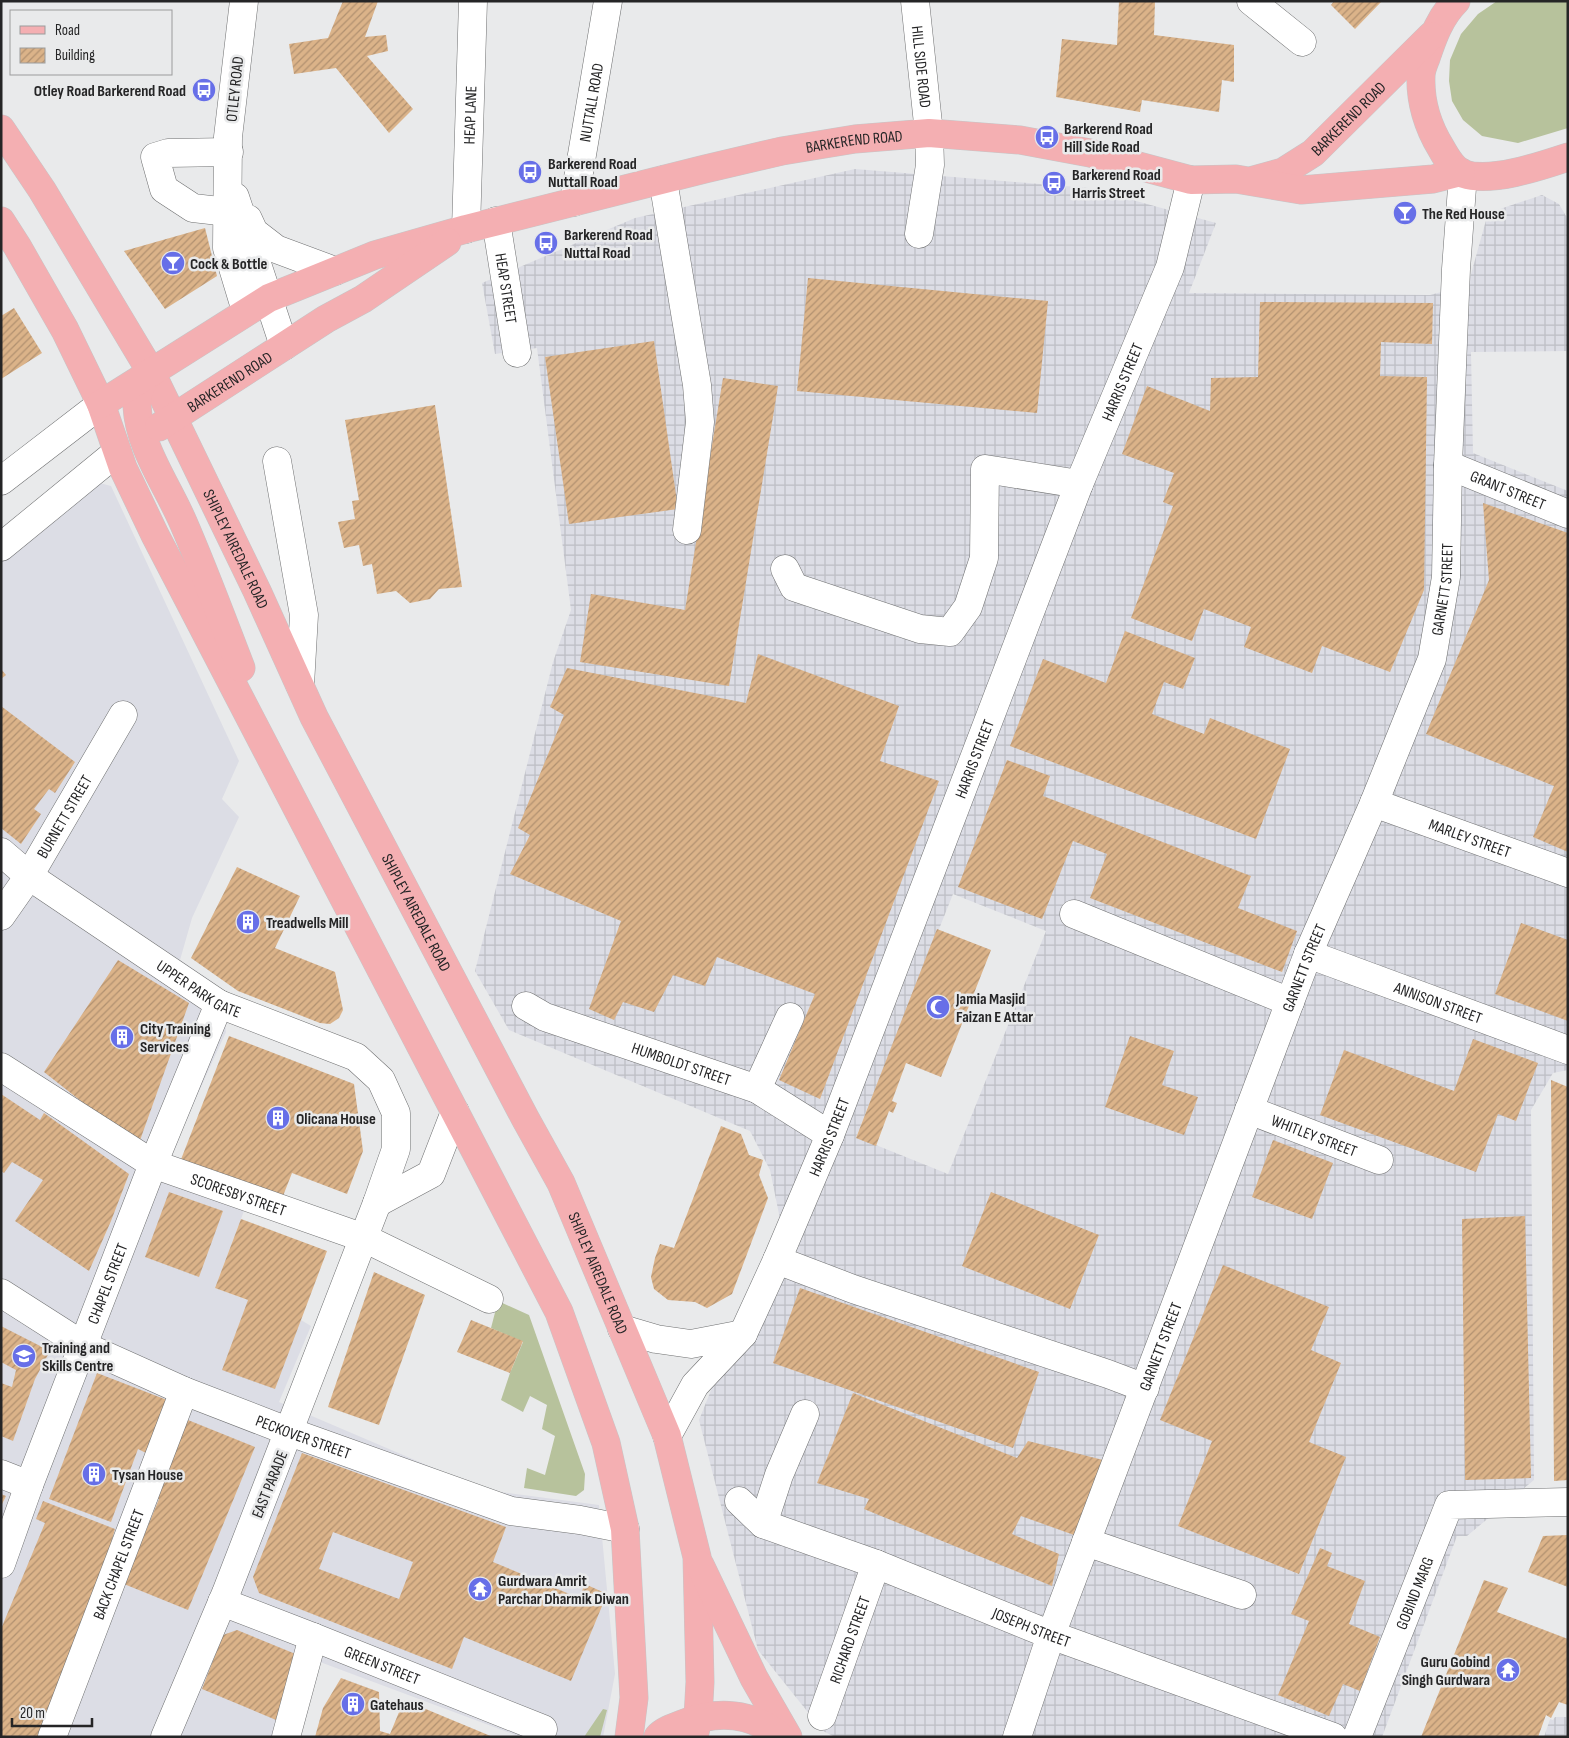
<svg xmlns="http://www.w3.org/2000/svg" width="1569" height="1738" viewBox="0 0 1569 1738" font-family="'Sofia Sans Condensed',sans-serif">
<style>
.built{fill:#dcdde5}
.industrial{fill:url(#industrial-grid);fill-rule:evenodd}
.grass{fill:#b7c29c}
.building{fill:url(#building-hatch);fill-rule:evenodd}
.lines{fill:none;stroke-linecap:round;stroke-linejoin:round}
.minor-casing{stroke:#6f7071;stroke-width:29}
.major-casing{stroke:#c6c6c7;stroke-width:29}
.minor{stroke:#fff;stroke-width:28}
.major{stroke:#f4afb2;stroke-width:28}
.labels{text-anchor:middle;stroke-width:5;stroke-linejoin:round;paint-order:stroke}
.street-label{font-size:16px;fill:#252526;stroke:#e9eaeb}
.poi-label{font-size:16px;font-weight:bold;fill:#252526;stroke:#e9eaeb;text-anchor:start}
</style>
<defs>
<pattern id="industrial-grid" width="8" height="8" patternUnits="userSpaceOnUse" patternTransform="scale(1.25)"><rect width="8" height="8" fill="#dcdde5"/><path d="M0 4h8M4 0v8" fill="none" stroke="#bdbec4"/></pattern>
<pattern id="building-hatch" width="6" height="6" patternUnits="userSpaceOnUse" patternTransform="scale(1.25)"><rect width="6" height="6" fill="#dbb389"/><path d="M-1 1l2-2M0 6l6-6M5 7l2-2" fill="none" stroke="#b19170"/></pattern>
</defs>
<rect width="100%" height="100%" fill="#e9eaeb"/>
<!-- built -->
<path class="built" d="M92,481L111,486L239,761L222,799L239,817L192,918L180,960L215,984L222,998L226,1032L169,1157L250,1195L215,1288L301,1320L311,1326L279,1402L485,1490L599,1505L615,1674L603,1737H521L312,1659L280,1737H1V546Z"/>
<!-- industrial -->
<path class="industrial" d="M855,169L1089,188L1216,223L1189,293L1430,295L1468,285L1488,213L1542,195L1559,204L1566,216L1568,225V351L1471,352L1473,453L1568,491V1070L1553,1073L1531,1110L1534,1480L1467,1536H1457L1382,1737H835L823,1731L758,1650L699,1420L780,1219L770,1170L750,1131L509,1030L475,971L553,662L571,610L537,348L495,354L482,283L635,218ZM953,894L1046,931L948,1174L856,1137Z
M1555,1717H1568V1737H1544L1550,1719L1553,1720Z"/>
<!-- grass -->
<path class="grass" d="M1497,1H1568V128L1518,143L1482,136L1463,120L1452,101L1449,81L1450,60L1461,34L1478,14Z
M498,1301L529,1315L585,1474L584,1490L576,1496L524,1488L527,1468L545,1475L555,1436L542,1429L547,1405L530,1396L523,1412L501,1400L510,1373L523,1342L491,1328Z
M603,1709L607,1710L600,1737H584Z"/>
<!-- building -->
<path class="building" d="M343,1H378L365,37L386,35L388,51L367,56L413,109L389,133L336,68L294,74L289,44L328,38Z
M1119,1H1155L1154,35L1234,45V82L1222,80L1219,112L1142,100L1140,112L1056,97L1062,39L1117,45Z
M1334,1H1382L1355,29L1331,5Z
M205,228L217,276L165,309L124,251Z
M808,278L1048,301L1037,413L797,391Z
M1260,302L1433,303L1432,344L1381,342L1380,376L1427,377L1424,590L1390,672L1322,646L1312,673L1244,647L1251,627L1204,609L1192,641L1131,618L1173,506L1163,502L1174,473L1122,454L1147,386L1210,411L1211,378L1258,377Z
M14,308L42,353L1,379V316Z
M654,341L678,509L569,524L545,357Z
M723,378L778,386L729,686L580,662L591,594L685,610Z
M435,405L462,587L439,589L430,599L410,603L396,591L377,594L372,564L363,566L359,545L344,548L338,522L355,519L352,501L359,500L345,420Z
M1483,503L1568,533V852L1533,837L1554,786L1426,734L1489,580Z
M1125,631L1195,658L1183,689L1164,682L1152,714L1204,734L1210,718L1290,749L1256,839L1010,746L1043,659L1106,683Z
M758,654L899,706L880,761L939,781L820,1099L779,1080L815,994L717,957L705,986L673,975L654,1012L623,1002L614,1020L589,1009L621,921L510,874L530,835L518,828L564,715L550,707L567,668L746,703Z
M1,669L6,675L1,679Z
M1,706L75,762L55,793L49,789L34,809L41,814L21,844L1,828Z
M1007,760L1050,776L1043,796L1251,876L1238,908L1297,931L1282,972L1090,898L1107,854L1073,841L1042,919L958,887Z
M237,867L300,896L275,948L335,972L343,1010L339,1018L330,1024L320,1023L238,991L191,958Z
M1521,923L1568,940V1021L1495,994Z
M937,929L991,950L941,1077L906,1063L892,1101L897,1103L893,1113L889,1111L876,1146L856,1138Z
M118,960L189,1003L138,1146L44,1072Z
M229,1036L354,1084L363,1151L347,1194L292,1173L281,1201L180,1162Z
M1130,1036L1174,1051L1162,1085L1198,1097L1184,1135L1105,1107Z
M1473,1039L1538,1063L1516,1121L1498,1114L1476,1172L1320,1115L1344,1050L1454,1091Z
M1551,1080L1568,1087V1480L1554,1481Z
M1,1094L40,1120L44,1113L129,1174L111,1221L89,1271L15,1221L43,1180L12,1162L4,1173L1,1171Z
M721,1126L741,1134L749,1155L763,1160L759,1175L768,1198L732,1294L707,1308L695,1302L668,1300L654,1289L651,1277L655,1258L660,1244L674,1248Z
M1273,1140L1333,1163L1312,1219L1252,1197Z
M169,1192L223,1211L199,1277L145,1257Z
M991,1192L1099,1235L1070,1309L962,1266Z
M1525,1216L1531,1478L1465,1480L1462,1219Z
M241,1219L327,1251L275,1389L222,1370L248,1300L215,1288Z
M1223,1265L1329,1307L1311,1350L1341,1363L1309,1442L1346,1457L1299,1574L1178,1526L1212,1441L1160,1420Z
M374,1272L425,1295L379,1425L328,1407Z
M800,1288L1039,1372L1013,1448L773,1363Z
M471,1320L523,1341L510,1373L457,1352Z
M1,1326L50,1351L35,1379L13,1441L1,1436V1383L12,1387L16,1370L1,1362Z
M97,1373L167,1400L146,1453L138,1449L111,1522L49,1499Z
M853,1393L1017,1458L1028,1441L1107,1461L1074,1535L1021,1516L1012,1534L1059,1554L1052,1586L864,1509L869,1499L817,1483Z
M183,1418L255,1447L188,1610L124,1584L159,1499L151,1496Z
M302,1453L506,1527L493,1562L579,1598L585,1584L607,1594L571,1681L464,1637L452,1669L259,1593L253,1577ZM333,1532L413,1562L399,1599L319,1569Z
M1,1494L6,1496L1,1506Z
M43,1501L115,1529L110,1547L43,1737H1V1629L45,1523L36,1519Z
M1568,1535V1587L1528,1572L1543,1536Z
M1320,1548L1332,1553L1327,1566L1365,1581L1349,1624L1380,1637L1360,1691L1343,1684L1329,1716L1278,1695L1309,1621L1291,1614Z
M1484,1580L1508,1588L1497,1612L1568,1639V1705L1559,1702L1551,1718L1546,1715L1538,1737H1421Z
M237,1630L298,1655L276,1720L202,1689L223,1635Z
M341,1678L379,1692L380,1731L390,1734L404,1700L493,1737H315L323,1708Z"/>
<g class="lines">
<!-- minor casing -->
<g class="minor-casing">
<g id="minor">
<path d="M244,1L228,137L227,248L246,311"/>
<path id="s1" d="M915,1L929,133L930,165L919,234"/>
<path d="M1251,1L1302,42"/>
<path d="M663,180L697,385L700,422L687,530"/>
<path d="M235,197L284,346"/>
<path id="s2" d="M574,202L608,1"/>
<path d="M228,212L193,208L164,189L155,157L168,153L229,152"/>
<path d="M248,219L254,232L276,249L335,271"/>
<path id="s3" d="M496,221L517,353"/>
<path id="s4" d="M466,229L473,1"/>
<path d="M277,461L304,615L300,685"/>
<path id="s5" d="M1448,465L1568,514"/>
<path d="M1,481L101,404"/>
<path d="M1,547L117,452"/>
<path d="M785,569L794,587L920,629L950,632L968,607L984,558L985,469L1079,484"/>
<path id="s6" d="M1374,803L1568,873"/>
<path id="s7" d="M1,852L29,876L219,1004L356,1057L381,1080L396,1113V1149L377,1203L226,1593L165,1737"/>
<path d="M1074,914L1290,1002"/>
<path id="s8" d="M1,916L29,876L123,715"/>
<path id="s9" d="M1308,954L1568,1050"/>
<path id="s10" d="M526,1006L545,1017L757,1089L830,1135"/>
<path id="s11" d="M1,1067L153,1164L364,1238L489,1299"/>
<path d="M757,1089L790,1017"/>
<path id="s12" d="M1249,1110L1379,1160"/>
<path d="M377,1203L431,1174L455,1112"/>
<path d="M777,1260L853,1289L1108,1374L1145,1388"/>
<path id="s13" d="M1,1293L84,1346L184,1391L290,1432L511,1511L580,1520L625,1529"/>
<path d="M622,1329L656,1339L691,1344L743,1334L695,1385L667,1436"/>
<path id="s14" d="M743,1334L777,1260L830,1135L1079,484L1170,267L1191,180"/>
<path d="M1,1474L29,1485"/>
<path id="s15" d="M739,1501L763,1524L876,1564L1051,1635L1333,1737"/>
<path d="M763,1524L779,1475L805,1414"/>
<path d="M1086,1542L1242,1595"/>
<path id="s16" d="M1,1564L29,1485L153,1164L219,1004"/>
<path id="s17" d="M222,1602L313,1637L543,1729"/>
<path id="s18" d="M822,1716L876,1564"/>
<path id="s19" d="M52,1737L184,1391"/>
<path d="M286,1737L313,1637"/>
<path id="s20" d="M1017,1737L1051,1635L1308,954L1374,803L1432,659L1446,577L1448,465L1456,269L1463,174"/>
<path id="s21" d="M1357,1737L1449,1505L1568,1502"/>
</g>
</g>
<!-- major casing -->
<g class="major-casing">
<g id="major">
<path d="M1456,1C1440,17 1433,37 1426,58C1424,63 1421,70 1421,76C1420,101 1428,127 1441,148C1446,157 1453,170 1464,174C1491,183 1541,166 1568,157"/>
<path id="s22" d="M1,129L42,190L151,372L257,591L314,717L525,1118L561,1183L667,1436L697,1557L700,1682L698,1718L694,1737"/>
<path id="s23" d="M1254,180L1283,172L1313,153L1431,36"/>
<path d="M1,221L17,246L65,330L101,404L123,468L155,535L559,1312L606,1443L625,1529L634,1698L629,1737"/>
<path d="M151,372C142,381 136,392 137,406C139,447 167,485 183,522C204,570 222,619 241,668"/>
<path id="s24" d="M101,404L269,298L375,255L466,229L705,169L782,151L855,139L929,133L1020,140L1090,153L1191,180L1236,179L1301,190L1433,179L1461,172"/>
<path id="s25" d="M159,427L326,319L363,299L447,242"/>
<path d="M700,1565L754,1678L788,1737"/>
<path d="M658,1737C663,1731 674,1727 682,1724C717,1710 752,1712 781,1737"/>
</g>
</g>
<!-- minor -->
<use href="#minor" class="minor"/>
<!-- major -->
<use href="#major" class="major"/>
</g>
<!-- icons -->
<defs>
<g id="bus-disc" transform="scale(1.25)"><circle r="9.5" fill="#676fe8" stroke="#e9eaeb"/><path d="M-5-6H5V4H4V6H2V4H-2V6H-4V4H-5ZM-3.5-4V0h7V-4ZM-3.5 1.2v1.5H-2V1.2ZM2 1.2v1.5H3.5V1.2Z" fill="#fff"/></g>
<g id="bar-disc" transform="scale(1.25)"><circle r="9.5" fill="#676fe8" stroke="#e9eaeb"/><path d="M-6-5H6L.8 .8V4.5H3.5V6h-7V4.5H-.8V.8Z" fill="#fff"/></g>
<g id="building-disc" transform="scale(1.25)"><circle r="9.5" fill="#676fe8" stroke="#e9eaeb"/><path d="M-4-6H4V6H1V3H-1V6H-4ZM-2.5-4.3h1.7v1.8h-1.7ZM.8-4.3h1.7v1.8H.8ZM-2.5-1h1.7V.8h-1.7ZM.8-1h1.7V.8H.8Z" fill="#fff"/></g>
<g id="mosque-disc" transform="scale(1.25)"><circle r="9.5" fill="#676fe8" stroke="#e9eaeb"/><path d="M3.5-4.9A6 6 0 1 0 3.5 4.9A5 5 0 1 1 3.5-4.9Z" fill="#fff"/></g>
<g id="school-disc" transform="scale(1.25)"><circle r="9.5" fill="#676fe8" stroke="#e9eaeb"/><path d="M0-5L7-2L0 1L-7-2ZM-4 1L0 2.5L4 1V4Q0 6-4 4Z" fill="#fff"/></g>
<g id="temple-disc" transform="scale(1.25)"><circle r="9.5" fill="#676fe8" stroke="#e9eaeb"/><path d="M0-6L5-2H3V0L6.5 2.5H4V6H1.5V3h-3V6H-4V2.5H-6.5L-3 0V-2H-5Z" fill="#fff"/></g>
</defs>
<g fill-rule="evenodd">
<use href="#bus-disc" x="204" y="90"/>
<use href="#bus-disc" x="1047" y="137"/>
<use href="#bus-disc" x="530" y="172"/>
<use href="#bus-disc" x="1054" y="183"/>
<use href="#bar-disc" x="1405" y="213"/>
<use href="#bus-disc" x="546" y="243"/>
<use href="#bar-disc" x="173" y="263"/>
<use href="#building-disc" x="248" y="922"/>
<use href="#mosque-disc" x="938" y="1007"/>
<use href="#building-disc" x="122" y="1037"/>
<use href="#building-disc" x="278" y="1118"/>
<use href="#school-disc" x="24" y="1356"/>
<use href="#building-disc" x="94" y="1474"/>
<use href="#temple-disc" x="480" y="1589"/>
<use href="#temple-disc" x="1508" y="1670"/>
<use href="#building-disc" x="353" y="1704"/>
</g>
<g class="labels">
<!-- street labels -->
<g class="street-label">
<text dy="6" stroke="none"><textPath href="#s1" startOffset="66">HILL SIDE ROAD</textPath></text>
<text transform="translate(234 89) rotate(-84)" y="6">OTLEY ROAD</text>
<text dy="6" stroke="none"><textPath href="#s2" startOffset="101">NUTTALL ROAD</textPath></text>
<text dy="6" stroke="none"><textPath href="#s4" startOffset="114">HEAP LANE</textPath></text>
<text dy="6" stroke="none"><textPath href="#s23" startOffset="115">BARKEREND ROAD</textPath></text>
<text dy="6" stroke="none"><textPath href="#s24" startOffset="806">BARKEREND ROAD</textPath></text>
<text dy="6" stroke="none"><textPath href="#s3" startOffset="68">HEAP STREET</textPath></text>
<text dy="6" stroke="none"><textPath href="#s25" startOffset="84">BARKEREND ROAD</textPath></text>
<text dy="6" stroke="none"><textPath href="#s14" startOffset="1025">HARRIS STREET</textPath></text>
<text dy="6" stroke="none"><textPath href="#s5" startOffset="65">GRANT STREET</textPath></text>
<text dy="6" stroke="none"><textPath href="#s22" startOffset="482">SHIPLEY AIREDALE ROAD</textPath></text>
<text dy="6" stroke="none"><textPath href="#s20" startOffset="1226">GARNETT STREET</textPath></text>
<text dy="6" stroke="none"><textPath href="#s14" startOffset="620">HARRIS STREET</textPath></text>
<text dy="6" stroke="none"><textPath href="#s8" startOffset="118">BURNETT STREET</textPath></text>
<text dy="6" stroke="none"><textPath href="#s6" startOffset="102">MARLEY STREET</textPath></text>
<text dy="6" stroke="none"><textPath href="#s22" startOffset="888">SHIPLEY AIREDALE ROAD</textPath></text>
<text dy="6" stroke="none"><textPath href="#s20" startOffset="821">GARNETT STREET</textPath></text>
<text dy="6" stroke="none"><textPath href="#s7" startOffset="241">UPPER PARK GATE</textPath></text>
<text dy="6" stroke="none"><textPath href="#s9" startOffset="139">ANNISON STREET</textPath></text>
<text dy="6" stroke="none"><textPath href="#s10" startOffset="166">HUMBOLDT STREET</textPath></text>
<text dy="6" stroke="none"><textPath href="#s12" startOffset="70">WHITLEY STREET</textPath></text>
<text dy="6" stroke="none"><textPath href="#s14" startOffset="215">HARRIS STREET</textPath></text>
<text dy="6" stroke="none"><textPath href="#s11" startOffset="271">SCORESBY STREET</textPath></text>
<text dy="6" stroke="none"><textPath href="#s22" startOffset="1292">SHIPLEY AIREDALE ROAD</textPath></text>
<text dy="6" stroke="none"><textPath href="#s16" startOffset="300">CHAPEL STREET</textPath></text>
<text dy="6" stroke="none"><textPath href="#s20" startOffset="416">GARNETT STREET</textPath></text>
<text dy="6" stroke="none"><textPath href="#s13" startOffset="336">PECKOVER STREET</textPath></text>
<text transform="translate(269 1484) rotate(-68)" y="6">EAST PARADE</text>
<text dy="6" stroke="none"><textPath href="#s19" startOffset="185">BACK CHAPEL STREET</textPath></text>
<text dy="6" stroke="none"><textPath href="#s21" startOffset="155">GOBIND MARG</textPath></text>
<text dy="6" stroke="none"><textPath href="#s15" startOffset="321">JOSEPH STREET</textPath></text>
<text dy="6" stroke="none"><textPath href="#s18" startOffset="81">RICHARD STREET</textPath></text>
<text dy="6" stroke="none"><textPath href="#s17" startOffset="172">GREEN STREET</textPath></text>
</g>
<!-- poi labels -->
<g class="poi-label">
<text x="186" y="96" text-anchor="end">Otley Road Barkerend Road</text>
<text x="1064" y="134">Barkerend Road<tspan x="1064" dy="18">Hill Side Road</tspan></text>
<text x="548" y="169">Barkerend Road<tspan x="548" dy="18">Nuttall Road</tspan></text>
<text x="1072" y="180">Barkerend Road<tspan x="1072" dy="18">Harris Street</tspan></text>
<text x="1422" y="219">The Red House</text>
<text x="564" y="240">Barkerend Road<tspan x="564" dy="18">Nuttal Road</tspan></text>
<text x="190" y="269">Cock &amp; Bottle</text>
<text x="266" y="928">Treadwells Mill</text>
<text x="956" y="1004">Jamia Masjid<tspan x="956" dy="18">Faizan E Attar</tspan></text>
<text x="140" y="1034">City Training<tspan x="140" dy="18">Services</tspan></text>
<text x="296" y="1124">Olicana House</text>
<text x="42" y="1353">Training and<tspan x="42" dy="18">Skills Centre</tspan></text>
<text x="112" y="1480">Tysan House</text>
<text x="498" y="1586">Gurdwara Amrit<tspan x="498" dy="18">Parchar Dharmik Diwan</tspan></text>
<text x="1490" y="1667" text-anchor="end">Guru Gobind<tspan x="1490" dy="18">Singh Gurdwara</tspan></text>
<text x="370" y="1710">Gatehaus</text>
</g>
</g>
<!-- border -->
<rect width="1569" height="1738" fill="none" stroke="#252526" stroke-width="5"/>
<!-- legend -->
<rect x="10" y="10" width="162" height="65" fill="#e9eaeb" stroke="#9b9b9c"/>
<rect x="20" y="26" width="25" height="8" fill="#f4afb2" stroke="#9b9b9c"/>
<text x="55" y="35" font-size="15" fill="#252526">Road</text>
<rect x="20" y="48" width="25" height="15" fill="url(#building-hatch)" stroke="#9b9b9c"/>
<text x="55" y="60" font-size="15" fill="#252526">Building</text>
<!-- scale -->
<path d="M12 1718v8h80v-8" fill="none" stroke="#252526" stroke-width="2.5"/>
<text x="20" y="1718" font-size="15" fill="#252526" stroke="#e9eaeb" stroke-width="4" paint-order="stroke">20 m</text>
</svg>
